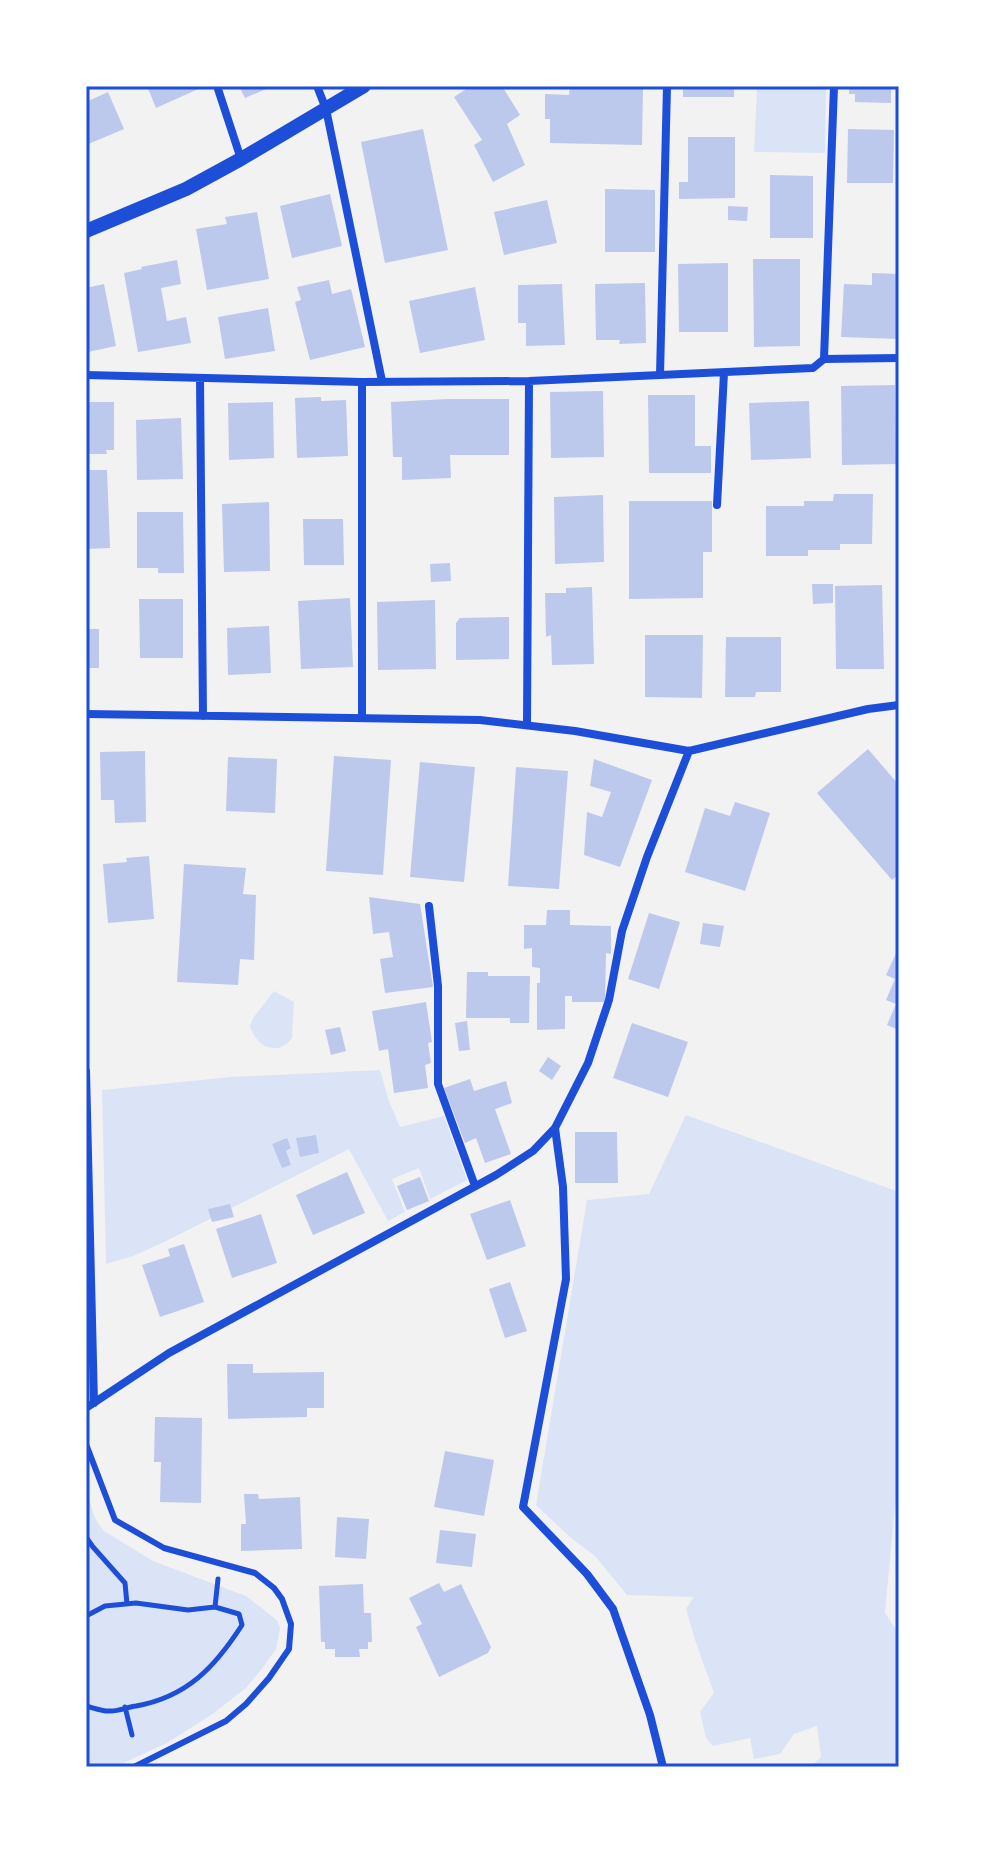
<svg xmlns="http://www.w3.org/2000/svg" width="985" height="1853" viewBox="0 0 985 1853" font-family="'Roboto Condensed',sans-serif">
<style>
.green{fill:#dbe4f7}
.building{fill:#bdc9ec}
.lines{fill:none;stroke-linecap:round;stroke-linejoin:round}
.path{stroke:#1d4ed8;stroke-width:5}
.service{stroke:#1d4ed8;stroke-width:6}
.minor{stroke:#1d4ed8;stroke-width:8}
.tertiary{stroke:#1d4ed8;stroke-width:14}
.neatline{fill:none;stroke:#1d4ed8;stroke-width:3}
</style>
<rect width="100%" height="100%" fill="#f2f2f2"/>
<!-- green -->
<path class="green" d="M757,86H826L825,153L754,152Z
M274,991L294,1002L292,1038C277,1058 256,1046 250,1026L253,1018Z
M380,1070L389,1101L400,1127L444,1116L467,1180L430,1199L419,1168L392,1179L405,1212L388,1221L349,1149L162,1243L133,1256L106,1264L102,1090L230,1077Z
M686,1115L899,1192V1463L885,1613L899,1634V1759L892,1767H810L821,1757L817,1726L794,1734L780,1754L754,1759L750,1738L713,1746L706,1738L700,1712L714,1693L695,1640L686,1609L694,1597L627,1595L595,1556L571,1538L536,1505L587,1200L649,1194Z
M86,1482C90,1499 91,1517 104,1531L153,1561L246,1596L277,1620L280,1628L276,1649L264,1666L246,1688L214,1713L167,1743L115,1767H86Z"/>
<!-- building -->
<path class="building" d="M147,86H205L156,108Z
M239,86H273L245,98Z
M471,86H502L520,115L507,124L525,165L493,182L474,145L482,140L454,97Z
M570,86H643L642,145L550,143V119H545V94L569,95Z
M683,86H734V97H683Z
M849,86H891V103L855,102V94H849Z
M108,92L124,129L86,145V102Z
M423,129L448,250L385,263L361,142Z
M848,129L894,130L893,183H847Z
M688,137H735V198L679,199V182H688Z
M770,175L813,176V238H770Z
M605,189L655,190V252H605Z
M330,194L342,246L292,258L280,206Z
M547,200L557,243L504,255L494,212Z
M728,206L748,207L747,221L728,220Z
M257,212L269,279L207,290L196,229L227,224L225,217Z
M753,259H800V346L754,347Z
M177,260L181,284L161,288L167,321L186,317L191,343L138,352L124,273L142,269L141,267Z
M728,263V332H679L678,264Z
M872,273L899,274V339L841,337L844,284L872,285Z
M329,280L332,294L351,289L365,347L310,360L295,302L301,300L297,287Z
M645,283L646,343L619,344L620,340H596L595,284Z
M104,284L116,346L88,352V349H86V288Z
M562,284L565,345L526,346V323H518V285Z
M475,287L485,340L420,353L409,301Z
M268,308L275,351L225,359L218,317Z
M895,385L896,464L842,465L841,386Z
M603,391L604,457L551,458L550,392Z
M648,395H695V446H711V473H649Z
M321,397V401L346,400L348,456L297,458L295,398Z
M448,399H509V455H450L451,478L402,480V457H393L391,402Z
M809,401L811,458L751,460L749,403Z
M86,402H114V450H106L107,454H86Z
M273,402L274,458L229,460L228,403Z
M181,418L183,479L137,480L136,420Z
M86,470H107L110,548L86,549Z
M834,494H873L872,544H840V550H808V556H766V506H804V501H833Z
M603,495L604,562L555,564L554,497Z
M629,501H712V552H703V598L629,599Z
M269,502L270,571L224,572L222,504Z
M137,512H183L184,573H158V568H137Z
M303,519H343L344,565H304Z
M450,563L451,581L431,582L430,564Z
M812,584H833V603L813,604Z
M882,585L884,669H836L835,586Z
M592,587L594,664L552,665L551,635L546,637L545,593H566V588Z
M350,598L353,667L301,669L298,601Z
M139,599H183V658H140Z
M435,600L436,669L378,670L377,602Z
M509,617V659L456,660V623L460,618Z
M269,626L271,673L228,675L227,628Z
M86,629H99V668H86Z
M645,635H703L702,698L645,697Z
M726,637H781V692H756L755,697H725Z
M868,749L899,785V874L892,880L817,793Z
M145,751L146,822L115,823L114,800H101L100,752Z
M334,756L391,760L383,875L326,871Z
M228,757L277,759L275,813L226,811Z
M594,759L652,780L620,867L584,855L587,812L602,817L611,792L590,786Z
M420,762L475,767L464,882L410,877Z
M516,767L568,771L559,889L508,886Z
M735,802L770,813L745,891L685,872L705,808L730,816Z
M149,856L154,919L108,923L103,864L127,862L126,858Z
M184,864L246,868L243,894L256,895L254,960L240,959L238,985L177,982Z
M369,897L420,904L433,987L385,993L380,959L393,957L389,932L373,934Z
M547,910H570V925L611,926V954L606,953L605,1002H572V996H565V1029L537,1030V983H540V968L532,967V948L524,949V925H546Z
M649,913L680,922L659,989L628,979Z
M703,923L724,926L720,947L700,944Z
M899,947V1030L887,1025L896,1004L886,1000L895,979L886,975Z
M467,972H488V976H530L529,1023H510V1018H466Z
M426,1002L432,1042L428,1043L431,1063L425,1065L428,1088L394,1093L388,1049L379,1051L372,1011Z
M467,1021L470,1050L459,1051L455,1023Z
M632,1023L688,1042L668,1097L613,1078Z
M340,1027L346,1051L331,1055L325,1030Z
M548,1057L561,1066L552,1080L539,1071Z
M470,1079L474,1091L506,1081L512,1103L495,1109L511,1154L485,1163L476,1138L465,1143L444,1088Z
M575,1132H617L618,1183H575Z
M316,1135L319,1153L300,1157L296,1138Z
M287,1138L291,1148L286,1151L291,1165L282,1168L272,1144Z
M347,1172L365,1213L313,1235L296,1195Z
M420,1177L429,1201L407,1210L397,1186Z
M510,1200L526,1246L487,1260L470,1214Z
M230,1204L234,1217L212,1222L208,1209Z
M261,1214L277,1263L232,1278L216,1229Z
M184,1244L204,1302L160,1317L142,1265L170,1256L168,1249Z
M510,1282L527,1331L505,1338L489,1289Z
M227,1364H253V1373L324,1372V1408H307V1417L228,1419Z
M155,1417L202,1418L201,1503L160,1502L161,1462H154Z
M445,1451L494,1460L484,1516L434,1507Z
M244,1494H258L259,1499L300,1497L302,1549L241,1551V1524H246Z
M337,1517L369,1519L366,1559L335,1557Z
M440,1530L476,1534L472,1567L436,1563Z
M439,1583L444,1592L461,1584L491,1647L488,1653L439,1677L416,1627L422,1624L409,1598Z
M363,1584L364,1613H371L372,1642H368V1649H359L360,1657H335V1649H325V1642H321L319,1586Z"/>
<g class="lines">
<!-- path -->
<path class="path" d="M86,1537L93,1547L125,1583L127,1604
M215,1607L218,1579
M86,1616L105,1606L136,1603L188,1610L215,1607L239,1614L242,1625C215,1667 187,1697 136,1706C128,1707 119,1711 111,1711C103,1712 94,1708 86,1706
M125,1707L132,1735"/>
<!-- service -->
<path class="service" d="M86,1444L115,1520L164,1548L255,1573L274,1588L282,1599L291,1624L289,1649L269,1678L246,1704L226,1721L134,1767"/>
<!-- minor -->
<path class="minor" d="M217,86L241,159
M317,86L326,109L382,381
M824,359L834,86
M86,375L362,382L529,381L813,368L824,359L899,358
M660,375L667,86
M200,378L203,716
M362,382V718
M717,505L724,373
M86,714L480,720L575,731L689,751L868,709L899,705
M527,725L529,381
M429,906L438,986V1084L475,1186
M86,1071L94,1403
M555,1128L563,1187L566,1279L523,1507L587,1574L613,1609L650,1715L663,1767
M86,1408L169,1353L496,1175L533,1151L555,1128L588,1063L609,1000L622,931L647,857L689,751"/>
<!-- tertiary -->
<path class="tertiary" d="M86,231L186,189L241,159L364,86"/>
</g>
<!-- border -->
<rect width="985" height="1853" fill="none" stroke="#ffffff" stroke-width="176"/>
<rect x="88" y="88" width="809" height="1677" class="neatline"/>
</svg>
